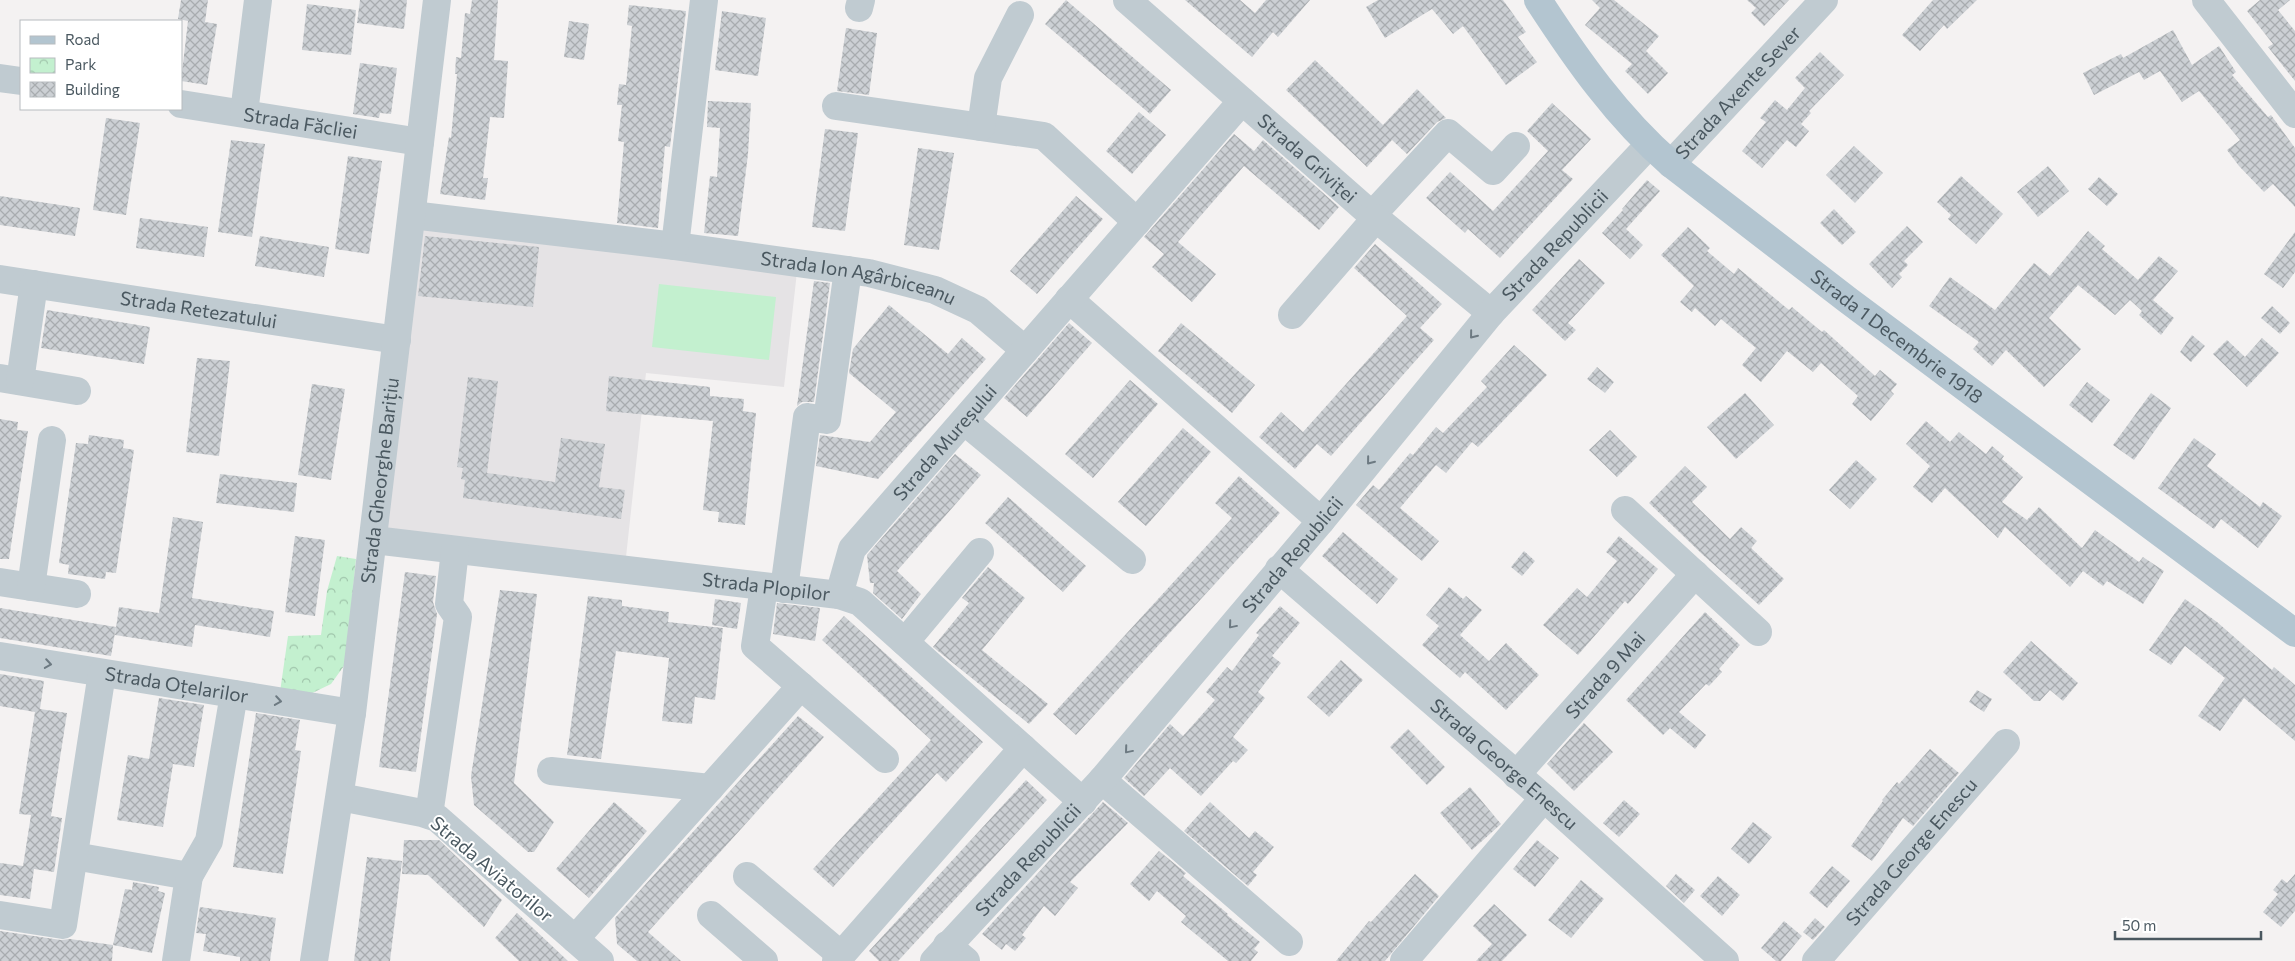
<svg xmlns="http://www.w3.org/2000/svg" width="2295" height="961" viewBox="0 0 2295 961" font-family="Commissioner,sans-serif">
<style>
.education{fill:#e5e3e5}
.park{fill:url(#park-crowns)}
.pitch{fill:#c3f0cf}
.building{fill:url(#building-cross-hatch)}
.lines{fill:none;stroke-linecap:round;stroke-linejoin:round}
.minor{stroke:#c0cbd1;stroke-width:28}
.major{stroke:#b3c5d0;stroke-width:28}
.oneway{stroke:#6d7a82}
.labels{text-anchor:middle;stroke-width:4;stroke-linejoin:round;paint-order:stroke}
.street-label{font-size:19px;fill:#4a5860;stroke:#fff}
</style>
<defs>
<pattern id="park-crowns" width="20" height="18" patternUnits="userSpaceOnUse" patternTransform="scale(1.25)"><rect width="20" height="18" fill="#c3f0cf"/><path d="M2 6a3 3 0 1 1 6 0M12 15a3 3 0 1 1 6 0" fill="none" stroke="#a0c5ab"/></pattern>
<pattern id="building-cross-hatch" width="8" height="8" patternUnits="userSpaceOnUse" patternTransform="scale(1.25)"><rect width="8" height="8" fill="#ccd0d4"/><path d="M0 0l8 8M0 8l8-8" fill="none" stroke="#a8acaf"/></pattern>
</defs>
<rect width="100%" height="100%" fill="#f4f2f2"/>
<!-- education -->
<path class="education" d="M419,223L798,263L784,387L646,373L626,557L386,531Z"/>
<!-- park -->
<path class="park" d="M337,556L356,559L346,663L331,684L306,696L280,692L288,636L321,635L327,591Z"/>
<!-- pitch -->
<path class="pitch" d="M659,284L776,297L769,360L652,347Z"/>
<!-- building -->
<path class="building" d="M181,0H208L205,22L217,24L207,85L181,81L188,21L178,19Z
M360,0H407L404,29L357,23Z
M472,0H498L494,60L508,61L504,118L490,117L483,178H488L485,200L440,194L449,137L451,138L457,74H455L456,57L461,58L465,13L470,14Z
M1066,0L1171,90L1150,114L1045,24Z
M1185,0H1240L1255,13L1266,0H1310L1278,37L1273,32L1252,57Z
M1378,0H1503L1526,32L1518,37L1537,62L1506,85L1463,26L1453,34L1432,9L1385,38L1366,7Z
M1592,0H1614L1659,36L1646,51L1668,73L1648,94L1625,71L1632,64L1585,25L1600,8Z
M1747,0H1789L1764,26L1751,13L1756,8Z
M1933,0H1977L1947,29L1944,25L1920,51L1902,35Z
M2260,0H2290L2278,10L2295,31V81L2268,47L2273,44L2247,11Z
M307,4L356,10L351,55L302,50Z
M629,5L686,11L670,147L665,146L658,228L617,223L624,142L618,141L622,105H617L619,84L626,85L632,26L627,25Z
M722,11L766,18L758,76L715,70Z
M569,21L589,24L584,60L564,57Z
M846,28L877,33L869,95L837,91Z
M2173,30L2192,65L2219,46L2236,72L2232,75L2268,117L2271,115L2295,148V207L2273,184L2264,192L2239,166L2227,150L2240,140L2199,91L2182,102L2160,71L2144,80L2139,72L2094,95L2083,73L2121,54L2123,58Z
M1820,52L1844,75L1809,111L1811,113L1801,124L1809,131L1796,147L1787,140L1762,168L1742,151L1766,122L1760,118L1775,100L1787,110L1805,88L1795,78Z
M1315,60L1383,125L1417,89L1446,118L1437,122L1407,154L1392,140L1367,167L1286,90Z
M360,63L397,68L391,114L380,113L379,118L353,114Z
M708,101L751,103L748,154L738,236L704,233L710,176L717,177L720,128L707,127Z
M1552,103L1591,139L1562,170L1573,179L1500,258L1468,229L1465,233L1426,198L1450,172L1493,211L1548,151L1527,131Z
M1139,112L1166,135L1132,174L1106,151Z
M106,118L140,123L126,215L93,210Z
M825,129L858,133L845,231L812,227Z
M1234,134L1254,151L1263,140L1339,207L1319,230L1244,166L1178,242L1216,274L1192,302L1152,267L1164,254L1144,237Z
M231,140L265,144L252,237L218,232Z
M1854,146L1883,173L1855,203L1826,175Z
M918,148L954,153L939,250L904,245Z
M348,156L382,161L369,254L335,249Z
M2048,166L2069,191L2038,217L2017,192Z
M1961,176L2003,214L1976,244L1948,219L1951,215L1937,202Z
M2099,177L2118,194L2107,206L2088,189Z
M1647,180L1660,191L1626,229L1643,245L1630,259L1602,233L1623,210L1622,209Z
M0,196L80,208L75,236L0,225Z
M1076,196L1103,219L1037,294L1010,271Z
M1834,209L1856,232L1842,245L1820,223Z
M140,218L208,227L204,257L136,248Z
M1907,226L1923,242L1904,261L1908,265L1899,274L1902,277L1892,288L1869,264Z
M1688,227L1710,248L1707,251L1734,274L1738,268L1789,310L1792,307L1822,332L1824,330L1875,376L1880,370L1897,384L1891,391L1894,394L1871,421L1852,404L1858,396L1821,363L1813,372L1787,351L1761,382L1742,365L1756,348L1721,319L1715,326L1695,308L1692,312L1680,302L1694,286L1661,255Z
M2088,231L2105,246L2102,249L2138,280L2159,256L2178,271L2153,300L2174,318L2161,335L2139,315L2142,311L2130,300L2115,315L2078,285L2049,318L2081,349L2044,387L2006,350L1992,366L1973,349L1979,342L1929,306L1950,277L1995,310L2034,263L2050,276Z
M2295,232V272L2283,288L2264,274Z
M260,236L329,247L324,277L255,266Z
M425,236L539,247L533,307L418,296Z
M1375,244L1442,304L1420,328L1434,340L1331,456L1317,444L1295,469L1259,437L1281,412L1303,432L1407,316L1354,268Z
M1579,259L1605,283L1568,323L1576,330L1565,341L1532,310Z
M814,281L830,283L814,402H802L797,406Z
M889,305L948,354L962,338L986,359L878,479L816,466L820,435L870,442L896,412L849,373L853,349Z
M2272,306L2290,323L2280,334L2261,318Z
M47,310L150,327L144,364L41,348Z
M1069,323L1092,343L1027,417L1004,398Z
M1181,323L1255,385L1232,413L1158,351Z
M2192,335L2205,346L2191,362L2180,352Z
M2262,338L2279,353L2247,387L2213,354L2227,340L2245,357Z
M1514,345L1547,375L1478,447L1472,442L1446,473L1436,465L1400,508L1439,541L1422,561L1356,505L1373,485L1379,490L1410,453L1413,455L1436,427L1443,433L1487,387L1481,381Z
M197,358L230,361L219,456L186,452Z
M1597,367L1614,382L1605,393L1587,379Z
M609,376L710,387V396L744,399L743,411L756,413L745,525L718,522L719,512L703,510L713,421L606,411Z
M468,377L498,381L487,473L555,482L561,438L605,444L599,487L625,490L621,519L463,498L465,480L461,479L463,468L457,467Z
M1130,380L1158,404L1093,478L1065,454Z
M2087,382L2110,400L2092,423L2069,405Z
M312,384L345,389L331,480L298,475Z
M1745,393L1774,425L1736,459L1707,427Z
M2151,393L2171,408L2134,460L2113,445Z
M0,419L18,422L17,430L28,431L9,559H0Z
M1926,421L1950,442L1959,432L1986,454L1992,446L2004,456L2002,459L2023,477L2002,502L2027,520L2039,507L2082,548L2095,530L2139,562L2143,557L2164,571L2143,604L2107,581L2103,586L2083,571L2070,587L2005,527L1998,538L1945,488L1932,503L1913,487L1930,466L1906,444Z
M1183,428L1211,452L1146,526L1118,502Z
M1610,430L1637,457L1617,477L1589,450Z
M89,435L124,440L123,448L134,450L116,573L106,572L105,579L68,574L69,565L59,563L76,443L88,444Z
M2194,438L2216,454L2207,466L2260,507L2263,502L2282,516L2258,548L2221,519L2214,529L2158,488Z
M955,454L981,475L897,571L921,594L902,619L873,593L874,583H870L867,555Z
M1856,460L1877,479L1850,509L1829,490Z
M1685,466L1707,487L1692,502L1730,539L1741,527L1757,541L1751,548L1784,579L1759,605L1702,554L1649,503Z
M220,474L297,483L294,512L216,503Z
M1239,476L1280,513L1076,735L1053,714L1232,518L1215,503Z
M1008,497L1086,566L1063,592L985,523Z
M173,517L203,522L192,598L274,611L270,637L195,625L192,647L115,635L119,607L159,613Z
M1343,532L1398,579L1377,604L1322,556Z
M295,536L325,540L315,616L285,612Z
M1619,536L1658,569L1628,604L1625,601L1578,655L1543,625L1577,588L1587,597L1617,561L1606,552Z
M1524,551L1535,561L1522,576L1511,567Z
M988,567L1025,598L982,650L1048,704L1029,724L933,647L969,603L962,598Z
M405,572L436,576L433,602L437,614L416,772L379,767Z
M1449,587L1463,599L1466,596L1482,610L1460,635L1489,661L1506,643L1539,675L1506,710L1465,672L1460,678L1422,645L1439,626L1426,615Z
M500,590L537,594L514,783L554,822L534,852H528L474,805L471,776Z
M588,596L622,600V606L669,612L668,622L723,628L715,700L695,697L692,724L662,721L669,658L616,651L601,759L567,755Z
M715,599L741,603L737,629L712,625Z
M2185,599L2217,622L2272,670L2274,667L2295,685V741L2244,698L2220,731L2198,716L2225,678L2185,646L2171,665L2149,650Z
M777,603L820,608L815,641L773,634Z
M1280,606L1300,623L1272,656L1281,663L1258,692L1265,698L1233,737L1248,750L1236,763L1233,761L1201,796L1170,768L1144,796L1124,778L1170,724L1183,736L1215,700L1206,692L1227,667L1232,671L1259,635L1256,633Z
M0,608L116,627L111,656L0,638Z
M1705,612L1740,645L1719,669L1722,672L1709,686L1706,684L1679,712L1706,735L1695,749L1670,728L1663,735L1626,700Z
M844,616L983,742L946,782L937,773L833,887L813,869L931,740L822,640Z
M2031,641L2078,683L2063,701L2050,690L2040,701H2034L2003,672Z
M1341,660L1363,680L1329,717L1307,697Z
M0,674L44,681L40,709L67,713L51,816L62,818L54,872L34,869L30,899L0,895V863L23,866L31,815L19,814L35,712L0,706Z
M1977,690L1992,699L1984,712L1969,702Z
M159,698L204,705L194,767L173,764L163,827L117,820L128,755L149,759Z
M256,713L300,720L295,750L301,751L283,874L233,867Z
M798,716L824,737L648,932L681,961H637L617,944L615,918Z
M1584,723L1613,752L1574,791L1547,764Z
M1408,729L1445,767L1427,785L1390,747Z
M1930,749L1959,773L1913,826L1903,818L1872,861L1851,846L1883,801L1882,800L1897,782L1899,784Z
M1026,780L1047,800L898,961H879L869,951Z
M1470,787L1501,824L1472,850L1440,813Z
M1624,800L1640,814L1619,837L1603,823Z
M614,802L647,831L589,898L556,869Z
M1103,802L1128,823L1070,882L1078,888L1055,916L1044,906L1022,935L1026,938L1015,951L1006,944L1002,950L982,934Z
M1210,802L1249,838L1255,831L1274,847L1253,872L1257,875L1248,886L1184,831Z
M1753,822L1772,837L1749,864L1731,849Z
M404,840H439L502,900L484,927L428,875L402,874Z
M1537,840L1559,858L1535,887L1513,869Z
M1159,851L1186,873L1183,876L1228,914L1227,915L1260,942L1254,949L1258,952L1251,961H1228L1181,922L1186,916L1157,891L1149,901L1130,884Z
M367,857L402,861L390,961H354Z
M1832,866L1850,881L1827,908L1809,893Z
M1415,874L1439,896L1385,961H1336L1369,921L1371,922Z
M1676,874L1695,890L1684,903L1666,886Z
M2295,874V911L2281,927L2263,912L2278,894L2273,890L2282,879L2287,883Z
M1718,876L1740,895L1722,916L1700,896Z
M1581,880L1604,899L1571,938L1548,920Z
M133,882L159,887L158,891L165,893L152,953L113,945L125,889L132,890Z
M1494,904L1527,935L1502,961H1476L1492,944L1473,926Z
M200,907L276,918L270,961H240V957L203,951L206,934L196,933Z
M517,913L568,961H519L495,938Z
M1815,918L1825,927L1813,940L1803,932Z
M1784,921L1802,936L1781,961H1776L1761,948Z
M0,931L61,940L70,939L113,945L112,961H0Z"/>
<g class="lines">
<!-- minor -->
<g class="minor">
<path id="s1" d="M1127,0L1372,215L1491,313"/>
<path d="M2206,0L2295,114"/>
<path d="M859,8L861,0"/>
<path d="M0,78L21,81"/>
<path id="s2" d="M181,104L420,142"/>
<path d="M836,106L1044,136L1137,222"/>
<path d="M244,113L258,0"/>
<path d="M981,127L988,78L1020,15"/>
<path id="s3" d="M1671,164L1824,0"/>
<path id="s4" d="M412,215L675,246L869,273L935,290L978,310L1025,350"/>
<path d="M1372,215L1448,133L1493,171L1516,146"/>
<path d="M675,246L704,0"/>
<path id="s5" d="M0,279L397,340"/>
<path d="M1069,299L1321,521"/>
<path d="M1292,315L1376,218"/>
<path d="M0,378L77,391"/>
<path d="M20,381L34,284"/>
<path d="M964,421L1132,560"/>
<path d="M1625,510L1758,632"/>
<path id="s6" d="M374,540L839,595L860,602L1083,802"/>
<path id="s7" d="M1279,569L1544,798L1725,961"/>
<path d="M0,582L77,594"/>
<path d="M31,587L52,440"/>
<path d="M764,587L755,646L885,759"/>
<path d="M784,589L807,417L827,420L848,270"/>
<path id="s8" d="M839,595L852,549L1242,101"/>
<path d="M905,642L980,552"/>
<path id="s9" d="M0,656L352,713"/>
<path d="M551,771L710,788"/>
<path id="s10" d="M1516,775L1695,574"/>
<path d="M1102,780L1289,942"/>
<path d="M340,797L422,813L437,818L600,961"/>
<path d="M429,815L458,617L449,604L455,550"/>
<path d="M74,856L189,876L176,961"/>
<path d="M189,876L209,841L234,694"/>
<path d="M747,876L841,955"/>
<path d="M0,915L63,925L102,673"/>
<path d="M711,915L764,961"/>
<path d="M575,939L801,686"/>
<path d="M947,945L966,961"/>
<path id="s11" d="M314,961L352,713L437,0"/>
<path d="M836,961L1023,748"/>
<path id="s12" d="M934,961L1102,780L1321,521L1491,313L1649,145"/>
<path d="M1404,961L1544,798"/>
<path id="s13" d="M1816,961L2006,743"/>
</g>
<!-- major -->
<path class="major" id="s14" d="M1538,0C1577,60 1617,117 1671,164L1849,301L2295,633"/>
</g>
<!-- one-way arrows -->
<defs><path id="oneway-chevron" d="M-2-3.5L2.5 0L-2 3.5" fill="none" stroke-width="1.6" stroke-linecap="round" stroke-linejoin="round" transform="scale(1.25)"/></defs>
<g class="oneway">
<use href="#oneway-chevron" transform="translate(1473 335) rotate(129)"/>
<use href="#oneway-chevron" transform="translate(1370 461) rotate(129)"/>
<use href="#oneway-chevron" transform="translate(1232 625) rotate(130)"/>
<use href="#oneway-chevron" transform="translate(48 664) rotate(9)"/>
<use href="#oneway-chevron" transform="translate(278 701) rotate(9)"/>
<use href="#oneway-chevron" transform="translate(1128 750) rotate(130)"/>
</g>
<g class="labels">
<!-- street labels -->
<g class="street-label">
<text dy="7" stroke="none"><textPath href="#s3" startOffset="98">Strada Axente Sever</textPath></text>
<text dy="7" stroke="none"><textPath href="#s2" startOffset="121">Strada Făcliei</textPath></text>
<text dy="7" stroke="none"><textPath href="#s1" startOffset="240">Strada Griviței</textPath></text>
<text dy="7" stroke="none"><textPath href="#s12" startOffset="948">Strada Republicii</textPath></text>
<text dy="7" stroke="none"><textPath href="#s4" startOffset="451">Strada Ion Agârbiceanu</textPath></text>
<text dy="7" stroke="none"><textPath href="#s5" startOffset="201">Strada Retezatului</textPath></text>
<text dy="7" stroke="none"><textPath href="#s14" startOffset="496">Strada 1 Decembrie 1918</textPath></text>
<text dy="7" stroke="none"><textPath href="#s8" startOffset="189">Strada Mureșului</textPath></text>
<text dy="7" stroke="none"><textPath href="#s11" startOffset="485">Strada Gheorghe Barițiu</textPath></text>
<text dy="7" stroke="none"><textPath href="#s12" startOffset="542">Strada Republicii</textPath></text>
<text dy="7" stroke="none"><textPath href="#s6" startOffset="395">Strada Plopilor</textPath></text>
<text dy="7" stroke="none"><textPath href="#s10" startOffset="134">Strada 9 Mai</textPath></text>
<text dy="7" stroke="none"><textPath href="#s9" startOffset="179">Strada Oțelarilor</textPath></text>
<text dy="7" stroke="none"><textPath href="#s7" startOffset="298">Strada George Enescu</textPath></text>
<text dy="7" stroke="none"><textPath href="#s13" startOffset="145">Strada George Enescu</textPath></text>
<text dy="7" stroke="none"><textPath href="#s12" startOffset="138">Strada Republicii</textPath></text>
<text transform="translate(492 869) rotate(40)" y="7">Strada Aviatorilor</text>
</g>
</g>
<!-- legend -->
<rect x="20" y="20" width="162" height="90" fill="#ffffff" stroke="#b7bcbf"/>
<rect x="30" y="36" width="25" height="8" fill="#b3c5d0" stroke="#b7bcbf"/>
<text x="65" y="45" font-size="15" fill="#4a5860">Road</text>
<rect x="30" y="58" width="25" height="15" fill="url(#park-crowns)" stroke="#b7bcbf"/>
<text x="65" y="70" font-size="15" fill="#4a5860">Park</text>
<rect x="30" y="82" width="25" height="15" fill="url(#building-cross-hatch)" stroke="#b7bcbf"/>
<text x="65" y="95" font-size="15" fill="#4a5860">Building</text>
<!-- scale -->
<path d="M2115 931v8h146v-8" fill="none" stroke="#4a5860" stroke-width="2.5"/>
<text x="2122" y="931" font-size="15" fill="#4a5860" stroke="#ffffff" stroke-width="4" paint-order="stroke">50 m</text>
</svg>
